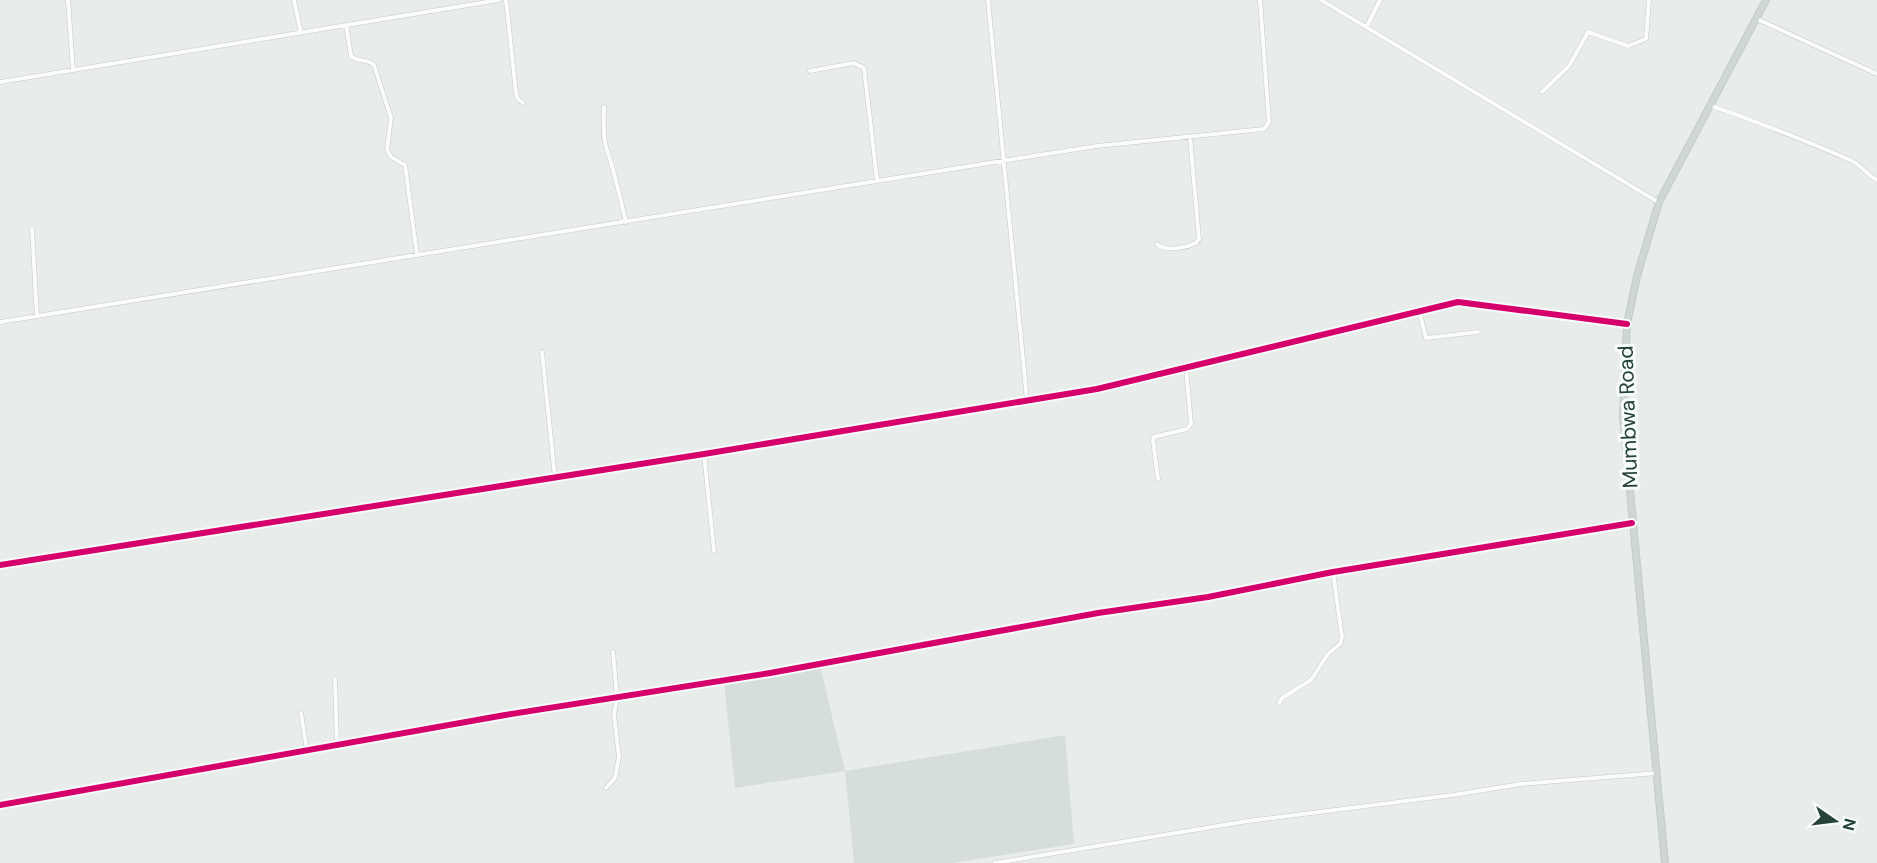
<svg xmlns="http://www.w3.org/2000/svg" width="1877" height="863" viewBox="0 0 1877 863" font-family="'DM Sans',sans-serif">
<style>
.built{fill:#d6dedb}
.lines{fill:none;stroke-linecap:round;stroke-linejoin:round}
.minor-casing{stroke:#c5cac8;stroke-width:5}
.primary-casing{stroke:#c3ccc9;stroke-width:8}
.minor{stroke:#fcfcfc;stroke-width:4}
.primary{stroke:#cfd7d5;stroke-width:6}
.cycleway-casing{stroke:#f7fbf9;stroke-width:10}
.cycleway{stroke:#d6006c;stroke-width:6}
.labels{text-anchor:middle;stroke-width:6;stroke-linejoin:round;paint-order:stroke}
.street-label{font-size:21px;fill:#24423a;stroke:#f7fbf9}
</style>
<rect width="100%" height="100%" fill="#e8edeb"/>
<!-- built -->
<path class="built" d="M820,665L845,771L1065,735L1074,844L952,863H854L845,771L735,788L724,683Z"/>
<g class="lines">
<!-- minor casing -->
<g class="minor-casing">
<path id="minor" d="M68,0L73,70
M294,0L301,33
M506,0L516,93L518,99L523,103
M988,0L1027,400
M1321,0L1658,202
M1757,19L1877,74
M346,25L351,56C358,63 367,58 374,65L391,118L387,150L391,157L405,165L417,255
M1367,26L1380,0
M810,71L854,63L864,68L877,180
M0,82L499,0
M1542,92L1569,66L1588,32L1628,46L1646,39L1649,0
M1709,105C1757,122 1805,140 1852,161C1861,165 1867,175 1877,180
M604,107C604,120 602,138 607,150C615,173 620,198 626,222
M32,229L37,316
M1157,244C1165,252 1194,248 1199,239L1190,137
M1419,311L1426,338L1478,332
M0,322L989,163L1097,146L1264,129L1269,122L1260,0
M542,352L555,478
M704,454L714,551
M1158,479L1153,440L1154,437L1187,429L1191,424L1186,368
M0,565L704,454L1097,389L1458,302L1627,324
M335,679L337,746
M1279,703L1282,698L1311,680L1328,654L1340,644L1342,637L1333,572
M301,713L307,751
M606,788L615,778L619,757L614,715L617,697L613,652
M0,805L505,715L770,673L1098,613L1208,597L1333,572L1632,523
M995,863L1248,821L1453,795L1521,784L1657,773"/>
</g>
<!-- primary casing -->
<g class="primary-casing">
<path id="primary" d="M1665,863L1623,416L1627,324L1637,276L1659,202L1766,0"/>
</g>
<!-- minor -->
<use href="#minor" class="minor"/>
<!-- primary -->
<use href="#primary" class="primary"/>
<!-- cycleway casing -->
<g class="cycleway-casing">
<path id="cycleway" d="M0,565L704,454L1097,389L1458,302L1627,324
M0,805L505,715L770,673L1098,613L1208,597L1333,572L1632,523"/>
</g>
<!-- cycleway -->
<use href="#cycleway" class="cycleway"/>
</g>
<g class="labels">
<!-- street labels -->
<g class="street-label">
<text transform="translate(1628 417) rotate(-92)" y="7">Mumbwa Road</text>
</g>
</g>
<!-- north arrow -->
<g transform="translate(1835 821) rotate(104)" stroke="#f7fbf9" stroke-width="4.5" paint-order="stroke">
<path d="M0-4.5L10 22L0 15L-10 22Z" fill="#24423a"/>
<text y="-9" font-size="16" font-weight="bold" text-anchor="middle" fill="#24423a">N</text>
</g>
</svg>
